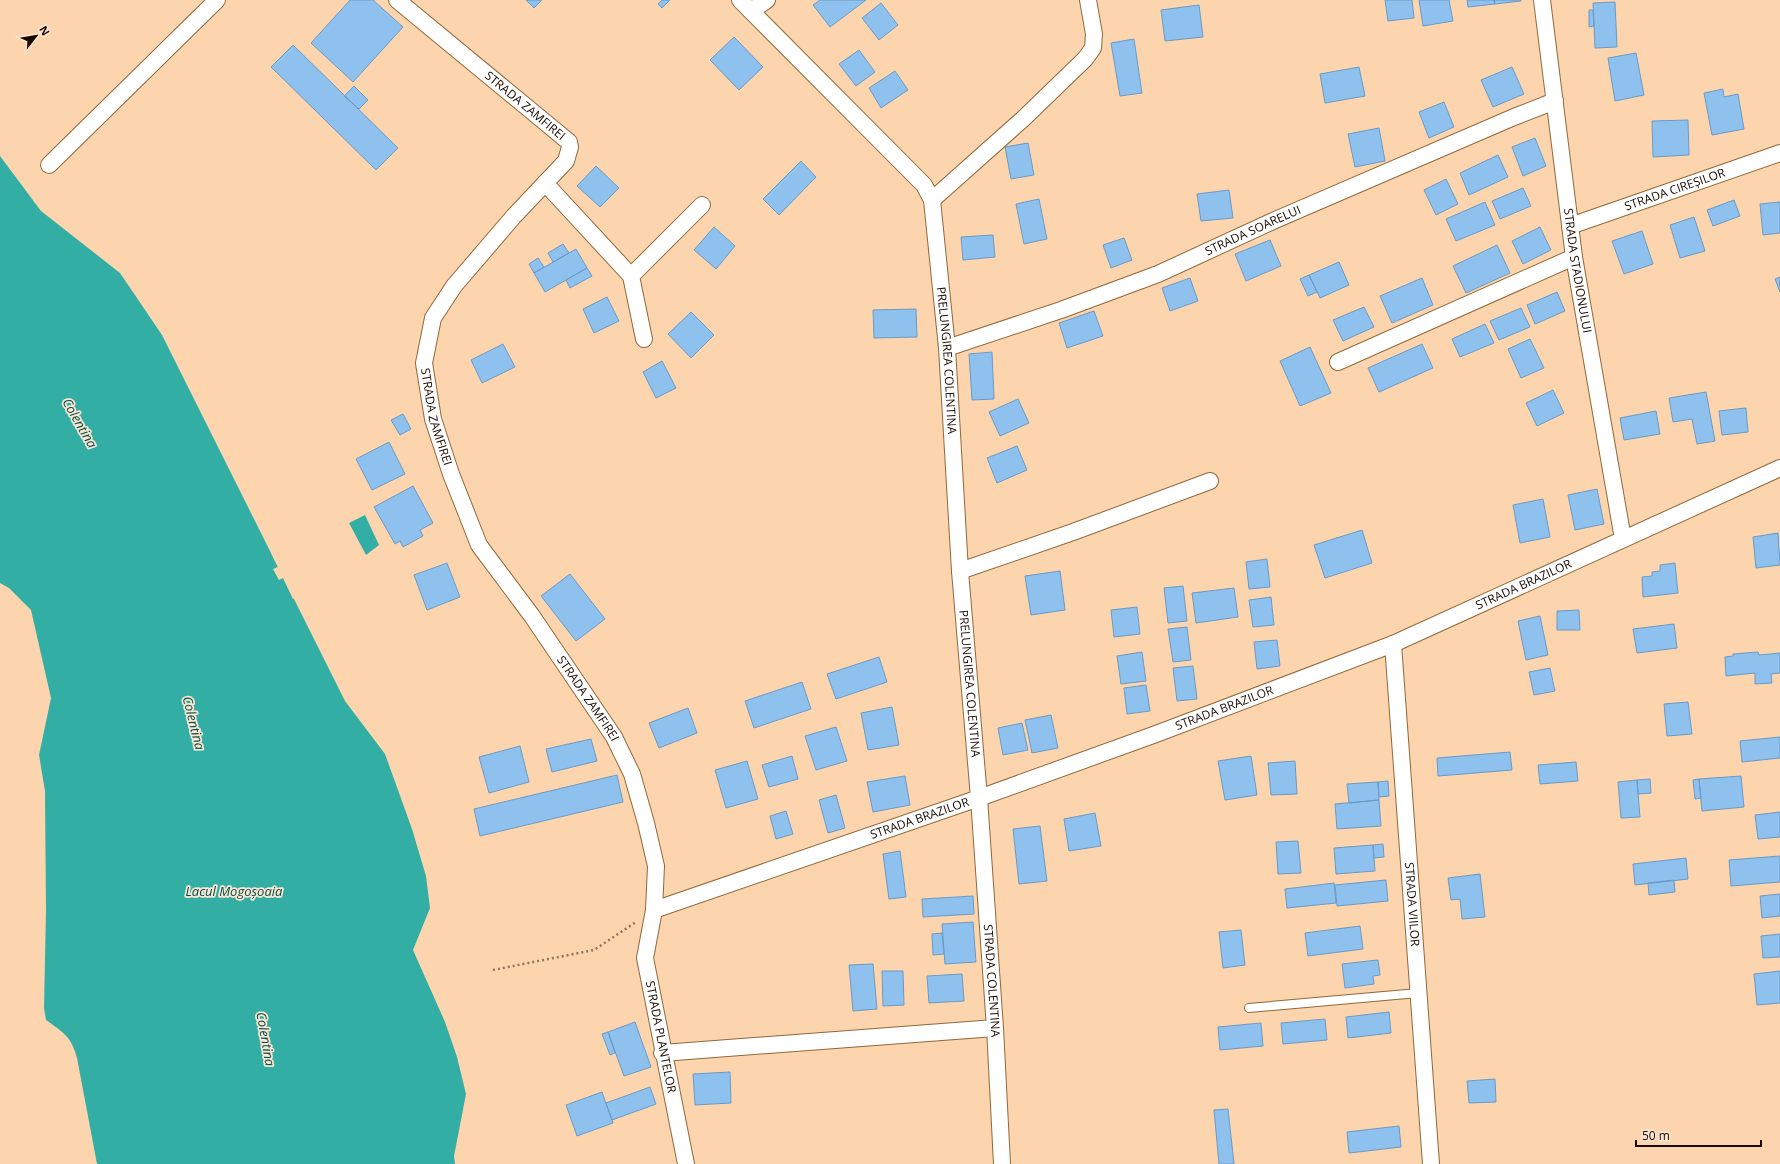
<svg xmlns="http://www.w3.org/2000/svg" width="1780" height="1164" viewBox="0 0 1780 1164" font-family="'Open Sans',sans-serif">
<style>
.water{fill:#33aea4}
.pier{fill:#fcd5ae}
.building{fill:#8fc1ee;stroke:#6a9ac6}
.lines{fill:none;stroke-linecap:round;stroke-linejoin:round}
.lane-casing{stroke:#926738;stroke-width:10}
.street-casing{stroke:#926738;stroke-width:18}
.path{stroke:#90745c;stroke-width:2.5;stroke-dasharray:2 3;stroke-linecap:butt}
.lane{stroke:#fff;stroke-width:8}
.street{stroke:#fff;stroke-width:16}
.labels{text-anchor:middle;stroke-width:3.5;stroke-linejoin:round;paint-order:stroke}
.street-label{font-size:12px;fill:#190900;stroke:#fae6d3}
.water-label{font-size:13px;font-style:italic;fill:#024c47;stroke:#fae6d3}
</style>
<rect width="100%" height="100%" fill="#fcd5ae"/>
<!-- water -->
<path class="water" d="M0,156L41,211L120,273L162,335L345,701L385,754L412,829L426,876L430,908L413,950L445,1022L457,1057L466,1094L454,1156L455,1164H97L77,1058C71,1036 64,1033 46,1020L44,1008L46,910L45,791L39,755L51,698L31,610L9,588L0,583Z
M365,515L379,545L366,555L349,523Z"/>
<!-- pier -->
<path class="pier" d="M273,552L295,598L293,599L283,578L279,580L273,569L278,567L271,553Z"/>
<!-- building -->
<path class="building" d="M350,0H373L403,27L353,82L311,43Z
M526,0H542L534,8Z
M662,0H670L662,8L658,4Z
M820,0H866L830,27L813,5Z
M1385,0H1412L1414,18L1388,21Z
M1419,0H1449L1453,21L1423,26Z
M1467,0H1494L1495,4L1468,7Z
M1494,0H1521V1L1495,4Z
M1615,2L1617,47L1595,48L1593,3Z
M881,3L898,25L879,40L862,18Z
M1199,5L1203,37L1165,41L1161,10Z
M1589,10H1593L1594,26L1589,27Z
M734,37L763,67L739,90L710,60Z
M1134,39L1142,93L1120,96L1111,43Z
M293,45L398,148L376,170L271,67Z
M859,50L875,72L856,86L839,64Z
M1636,53L1644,95L1615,101L1608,58Z
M1359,67L1365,96L1325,103L1320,74Z
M1512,67L1524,94L1493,107L1481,80Z
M895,71L908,90L881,108L869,88Z
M354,86L368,100L359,109L344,96Z
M1723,89L1724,97L1738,94L1744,129L1712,135L1704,93Z
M1444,102L1454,127L1429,138L1419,112Z
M1688,120L1689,155L1653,157L1652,121Z
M1379,128L1385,161L1355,167L1348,134Z
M1535,138L1546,166L1523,176L1512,147Z
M1028,143L1034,175L1011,179L1005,147Z
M1498,155L1508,177L1469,195L1460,173Z
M801,161L816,177L779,215L763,199Z
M596,166L619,188L600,207L577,186Z
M1446,179L1458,204L1436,215L1424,190Z
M1523,188L1531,206L1500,219L1492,201Z
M1229,190L1233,218L1201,221L1197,194Z
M1039,199L1047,239L1024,244L1016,204Z
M1734,200L1740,216L1713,226L1707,210Z
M1485,202L1495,225L1456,241L1446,219Z
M1780,202V233L1763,235L1760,204Z
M1694,217L1705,251L1680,258L1670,225Z
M714,227L735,246L716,269L694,250Z
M1540,227L1551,250L1523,264L1512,241Z
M1642,231L1653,264L1624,274L1612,241Z
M993,235L995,257L963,260L961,237Z
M1124,238L1132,260L1111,268L1103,245Z
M1270,240L1281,266L1246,281L1235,254Z
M563,244L569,253L553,262L548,253Z
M1497,245L1510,273L1466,293L1453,266Z
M576,249L587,268L545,292L534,273Z
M538,258L544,267L534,273L529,264Z
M1339,262L1349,285L1320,298L1309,275Z
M587,268L592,276L570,288L566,280Z
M1309,275L1317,292L1308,296L1300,279Z
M1780,277V292L1775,279Z
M1190,278L1198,301L1170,311L1162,288Z
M1422,278L1433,305L1392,323L1380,296Z
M1557,292L1565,311L1535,324L1527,305Z
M607,297L619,321L594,333L583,309Z
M1364,307L1374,327L1343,341L1333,320Z
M1521,308L1530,327L1499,340L1490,321Z
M916,309L917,337L874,338L873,310Z
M1094,311L1103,336L1067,348L1059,323Z
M691,312L714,335L691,358L668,334Z
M1485,324L1494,343L1460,357L1452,339Z
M1530,339L1544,368L1521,378L1508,349Z
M503,344L515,367L482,383L471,360Z
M1422,344L1433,368L1379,392L1368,368Z
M1310,347L1331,393L1300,406L1280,361Z
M992,352L994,399L972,400L969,354Z
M662,361L676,388L656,398L643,372Z
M1553,390L1564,413L1537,426L1526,403Z
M1706,392L1715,441L1697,444L1692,419L1673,422L1669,398Z
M1018,399L1029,423L1000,436L989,412Z
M1746,408L1748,432L1722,435L1719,411Z
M1656,411L1660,434L1624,440L1620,418Z
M403,414L411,429L400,435L391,420Z
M389,442L405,474L372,490L356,459Z
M1017,446L1027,470L997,483L987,458Z
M413,486L433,523L420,530L423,536L403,547L400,541L395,544L374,507Z
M1597,489L1604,524L1575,530L1568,495Z
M1543,499L1550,537L1520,543L1513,505Z
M1362,530L1372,563L1325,578L1314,545Z
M1778,533L1780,565L1756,568L1753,537Z
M1267,559L1270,587L1249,589L1246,562Z
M447,563L460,597L427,610L414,575Z
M1675,563L1678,593L1643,597L1642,577L1652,576V572L1660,571V565Z
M1060,571L1065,610L1031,615L1025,576Z
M570,574L605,619L576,641L541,596Z
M1183,586L1187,621L1168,623L1164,588Z
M1234,588L1238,617L1196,623L1192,593Z
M1271,597L1274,625L1253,627L1249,600Z
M1137,607L1140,634L1114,637L1111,610Z
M1579,610L1580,630H1557V611Z
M1540,616L1548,655L1526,660L1518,621Z
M1674,624L1677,648L1637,653L1633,629Z
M1187,627L1191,660L1173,662L1168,629Z
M1277,640L1280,666L1257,669L1254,642Z
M1142,652L1146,681L1121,684L1117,656Z
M1758,652L1759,655L1780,653V673L1771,674L1772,683L1755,684V673L1726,676L1725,657L1733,656V654Z
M879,657L887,682L836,699L827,674Z
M1193,666L1197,699L1177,701L1173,668Z
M1550,668L1555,691L1534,695L1529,672Z
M802,682L811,709L754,728L745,701Z
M1146,685L1150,711L1127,714L1124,688Z
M1688,702L1692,734L1667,736L1664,704Z
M892,707L899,745L868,750L861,713Z
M688,708L697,733L659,748L649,723Z
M1051,715L1058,748L1032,753L1025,720Z
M1022,723L1028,750L1003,755L998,728Z
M836,727L847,761L816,770L805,736Z
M1780,737V758L1742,762L1740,741Z
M591,739L597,761L552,772L546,749Z
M520,746L529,782L489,793L479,757Z
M1510,752L1512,770L1438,776L1437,758Z
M792,756L798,779L769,787L762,765Z
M1251,756L1257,795L1225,800L1218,761Z
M747,761L758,799L726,808L715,770Z
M1295,761L1297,794L1271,795L1268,763Z
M1576,762L1578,781L1540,784L1538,765Z
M617,775L623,802L480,836L474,809Z
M905,776L910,805L873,812L867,782Z
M1741,776L1744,807L1702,811L1699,779Z
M1650,779L1651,793L1638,794L1637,780Z
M1699,779L1701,798L1695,799L1693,780Z
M1637,780L1640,817L1621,818L1618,782Z
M1388,781L1389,796L1379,797L1378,782Z
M1378,782L1379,800L1349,803L1347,784Z
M836,795L845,828L828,833L819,800Z
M1379,800L1381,826L1337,829L1335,804Z
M786,811L793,834L776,839L770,816Z
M1780,812V837L1758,839L1755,815Z
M1095,813L1101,846L1069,851L1064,819Z
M1040,826L1047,881L1019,884L1013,829Z
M1298,841L1301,873L1278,874L1276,842Z
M1383,844L1384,857L1374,858L1373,845Z
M1373,845L1375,871L1336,874L1334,848Z
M900,851L906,897L889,899L883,854Z
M1780,856V882L1731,886L1729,860Z
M1686,858L1688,879L1635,885L1633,864Z
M1480,874L1485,917L1462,919L1460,899L1451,900L1448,878Z
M1386,880L1388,901L1337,906L1335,885Z
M1674,880L1675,892L1649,895L1648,883Z
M1334,883L1336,903L1287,908L1285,889Z
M1780,894V916L1762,918L1760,896Z
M973,896L974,914L923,917L922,899Z
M973,922L976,962L945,964L942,924Z
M1360,926L1363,949L1308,956L1305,933Z
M1241,930L1245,965L1223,968L1219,932Z
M942,933L944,954L933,955L932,934Z
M1780,934V957L1763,958L1761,936Z
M1378,960L1380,975L1373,976L1374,984L1345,988L1342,964Z
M873,964L877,1009L853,1011L849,965Z
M882,971H903L904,1005L883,1006Z
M1780,971V1003L1757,1005L1754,974Z
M962,974L964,1001L929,1003L927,976Z
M1389,1012L1391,1033L1348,1038L1346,1017Z
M1325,1019L1327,1040L1283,1044L1281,1023Z
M635,1022L651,1067L624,1076L608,1032Z
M1261,1023L1263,1046L1220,1050L1218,1027Z
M608,1032L615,1053L610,1055L602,1034Z
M730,1072L731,1103L695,1105L693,1074Z
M1495,1079L1496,1102L1469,1103L1467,1081Z
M650,1087L656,1104L612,1120L606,1103Z
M602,1092L613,1123L577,1136L566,1105Z
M1228,1109L1234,1164H1219L1214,1110Z
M1399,1126L1401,1147L1349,1153L1347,1132Z"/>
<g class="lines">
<!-- lane casing -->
<g class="lane-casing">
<path id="lane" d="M1249,1008L1418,993"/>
</g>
<!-- street casing -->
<g class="street-casing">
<g id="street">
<path id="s1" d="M397,0L569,142L570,147L566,161L514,216L454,286L433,318L424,363L433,419L451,474L479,545L532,616L614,737L632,774L646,823L656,866L654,910L645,958L686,1164"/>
<path id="s2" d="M740,0L924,185L932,200L947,348L960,571L979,798L995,1028L1002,1164"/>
<path id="s3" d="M1542,0L1574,257L1623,539"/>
<path d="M751,11L767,0"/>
<path d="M49,165L217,0"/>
<path d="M545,183L631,276L644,339"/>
<path d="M932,200L1024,118L1085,59L1093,48L1094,34L1088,0"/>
<path id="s4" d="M1570,226L1780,153"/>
<path d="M631,276L702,205"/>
<path id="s5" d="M947,348L1061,310L1158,274L1273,221L1514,117L1555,101"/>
<path d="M1338,362L1574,257"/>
<path d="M960,571L1073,532L1210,481"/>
<path id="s6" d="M1393,644L1431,1164"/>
<path id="s7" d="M654,910L979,798L1156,734L1393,644L1780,468"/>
<path d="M662,1053L995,1028"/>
</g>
</g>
<!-- path -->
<path class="path" d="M493,970L594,950L636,922"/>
<!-- lane -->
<use href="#lane" class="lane"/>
<!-- street -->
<use href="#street" class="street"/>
</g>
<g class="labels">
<!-- street labels -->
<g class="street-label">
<text dy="4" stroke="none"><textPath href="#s1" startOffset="166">STRADA ZAMFIREI</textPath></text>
<text dy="4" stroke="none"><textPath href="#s4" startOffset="111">STRADA CIREȘILOR</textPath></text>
<text dy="4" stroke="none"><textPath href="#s5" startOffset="328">STRADA SOARELUI</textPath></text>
<text dy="4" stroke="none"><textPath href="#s3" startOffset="273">STRADA STADIONULUI</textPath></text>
<text dy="4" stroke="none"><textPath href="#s2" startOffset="439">PRELUNGIREA COLENTINA</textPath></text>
<text dy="4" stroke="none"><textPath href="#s1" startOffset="550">STRADA ZAMFIREI</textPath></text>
<text dy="4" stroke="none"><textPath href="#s7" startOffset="929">STRADA BRAZILOR</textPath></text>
<text dy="4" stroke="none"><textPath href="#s2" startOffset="763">PRELUNGIREA COLENTINA</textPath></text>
<text dy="4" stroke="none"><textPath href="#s1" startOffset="874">STRADA ZAMFIREI</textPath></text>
<text dy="4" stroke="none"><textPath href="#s7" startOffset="605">STRADA BRAZILOR</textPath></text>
<text dy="4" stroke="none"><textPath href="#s7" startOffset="281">STRADA BRAZILOR</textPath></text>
<text dy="4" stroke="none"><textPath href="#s6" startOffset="261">STRADA VIILOR</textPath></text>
<text dy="4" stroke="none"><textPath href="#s2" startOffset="1061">STRADA COLENTINA</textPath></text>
<text dy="4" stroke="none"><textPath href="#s1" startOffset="1230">STRADA PLANTELOR</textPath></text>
</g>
<!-- water labels -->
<g class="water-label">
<text transform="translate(80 423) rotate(60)" y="5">Colentina</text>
<text transform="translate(194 723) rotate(76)" y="5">Colentina</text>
<text x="234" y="896">Lacul Mogoșoaia</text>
<text transform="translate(266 1039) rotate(80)" y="5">Colentina</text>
</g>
</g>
<!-- north arrow -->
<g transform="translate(36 36) rotate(59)" stroke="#fae6d3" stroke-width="3" paint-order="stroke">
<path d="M0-3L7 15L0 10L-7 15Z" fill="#190900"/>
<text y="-6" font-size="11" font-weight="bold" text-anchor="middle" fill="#190900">N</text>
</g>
<!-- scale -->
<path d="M1636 1140v6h125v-6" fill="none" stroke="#190900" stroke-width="2"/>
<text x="1642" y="1140" font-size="12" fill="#190900" stroke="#fae6d3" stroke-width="3" paint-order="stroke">50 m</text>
</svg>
